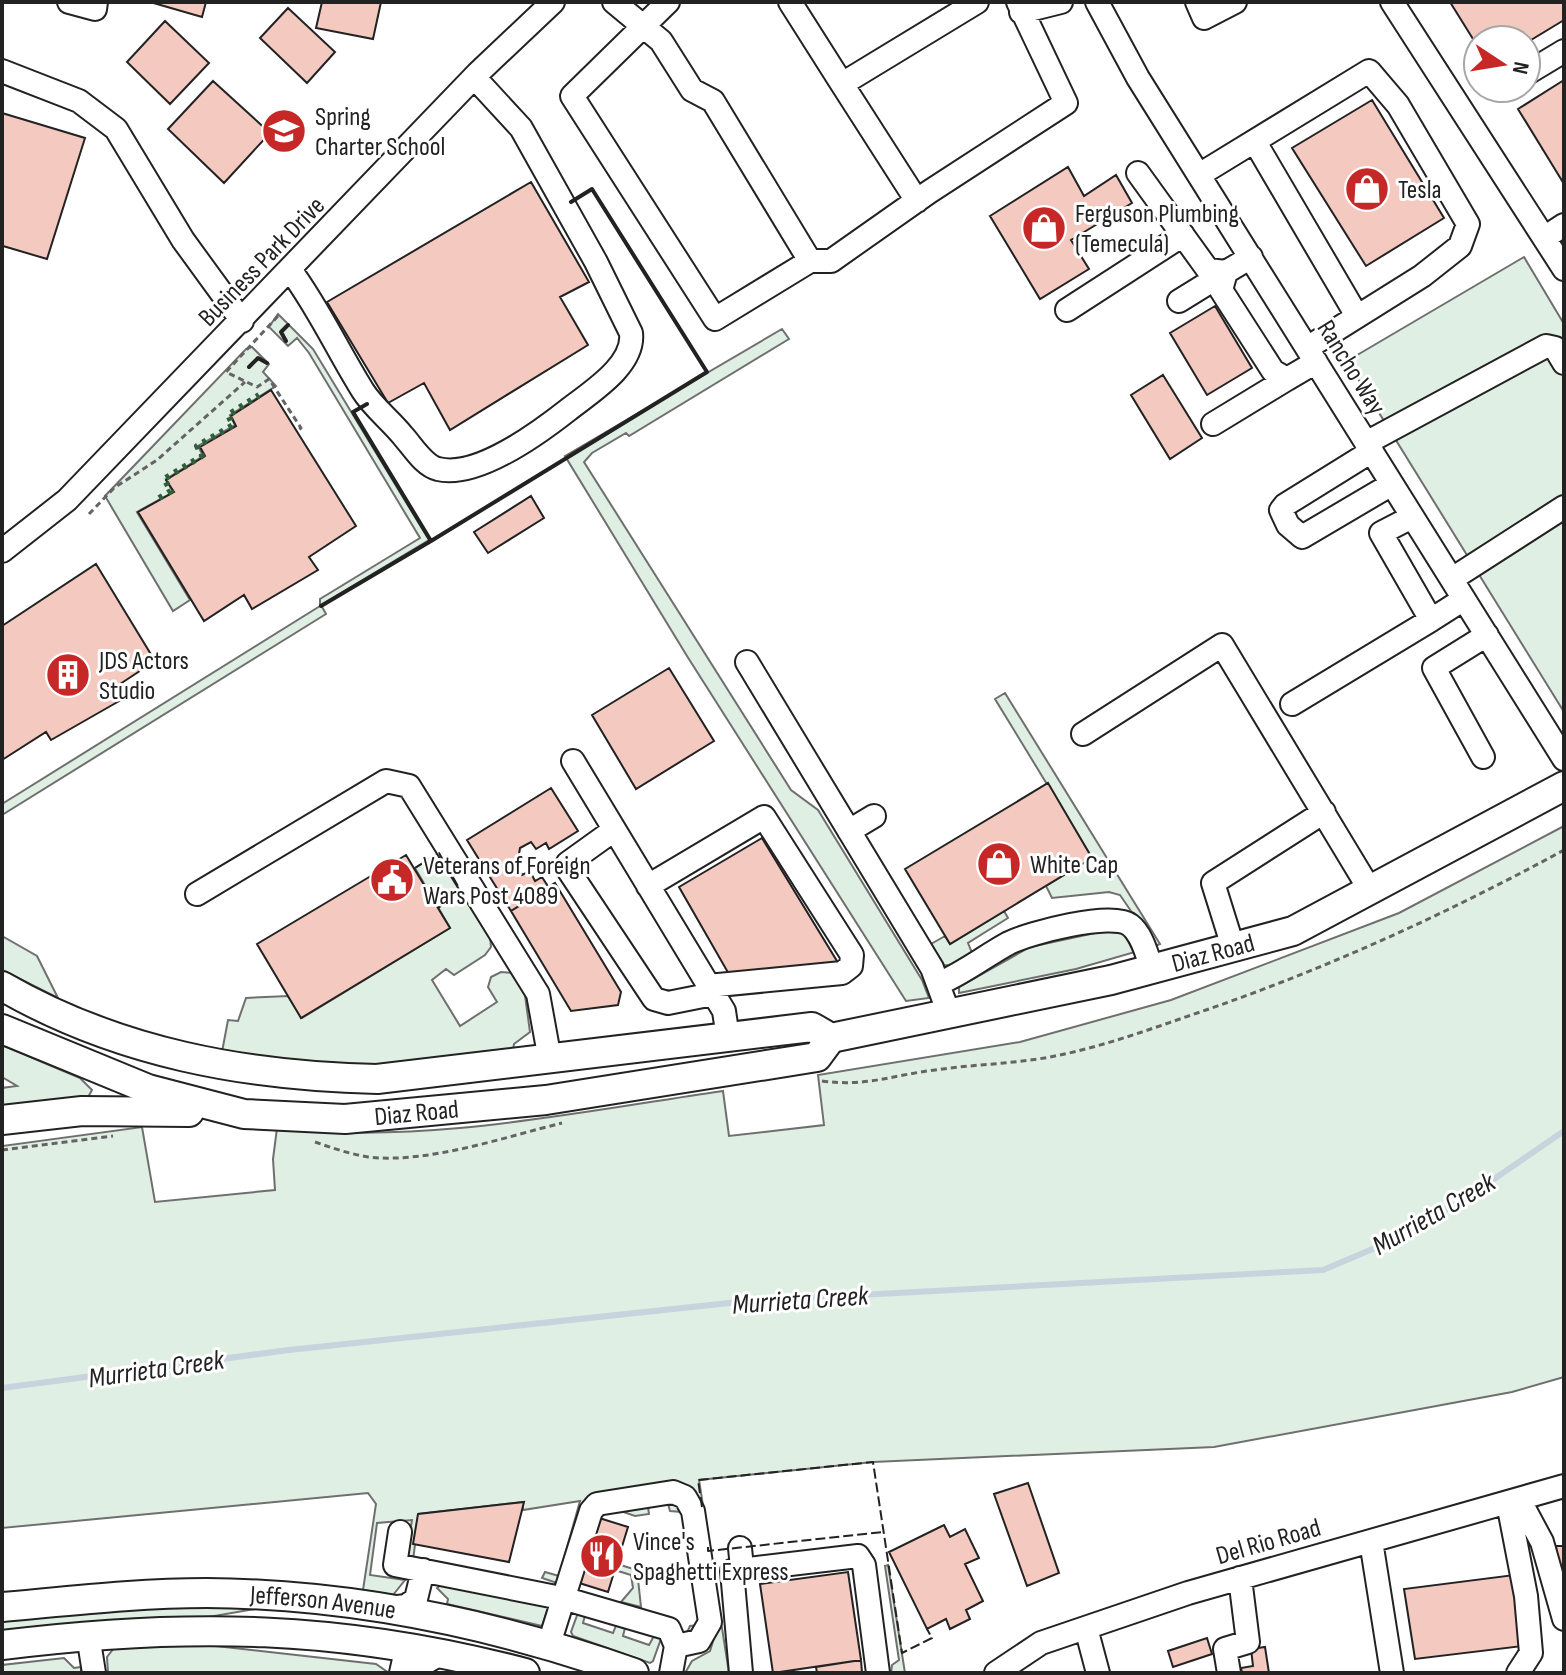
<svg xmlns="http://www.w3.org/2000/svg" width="1566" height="1675" viewBox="0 0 1566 1675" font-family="'Sofia Sans Condensed',sans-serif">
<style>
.green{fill:#e0efe3;stroke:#6f6f6f;stroke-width:2}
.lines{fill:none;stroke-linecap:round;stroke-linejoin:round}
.stream{stroke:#c7d3dd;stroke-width:6}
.building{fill:#f3c9c0;stroke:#222;stroke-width:2}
.minor-casing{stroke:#222;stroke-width:26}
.major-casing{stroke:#222;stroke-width:32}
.path{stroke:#646464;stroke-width:3;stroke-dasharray:6 4;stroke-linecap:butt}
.minor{stroke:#fff;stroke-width:22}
.major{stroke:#fff;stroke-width:28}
.hedge{stroke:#2f5e38;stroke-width:6;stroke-dasharray:4 6;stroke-linecap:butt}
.fence{stroke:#222;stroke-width:2;stroke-dasharray:10 4;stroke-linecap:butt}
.wall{stroke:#222;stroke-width:4}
.labels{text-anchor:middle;stroke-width:6;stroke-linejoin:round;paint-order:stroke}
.poi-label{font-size:26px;fill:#222;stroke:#fff;text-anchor:start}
.street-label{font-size:26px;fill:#222;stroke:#fff}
.water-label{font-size:28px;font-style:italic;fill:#222;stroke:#fff}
</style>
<rect width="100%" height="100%" fill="#fff"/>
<!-- green -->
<path class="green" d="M1524,257L1564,324V712L1347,361Z
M278,314L313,349L429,540L321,605L326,614L2,815V804L320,606V599L420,538L309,353L297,338L288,346L269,327Z
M782,329L789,339L629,436L626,433L592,453L584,462L791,790L818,810L922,980L929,998L906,1001L687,656L565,456Z
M252,347L269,364L263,372L276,386L230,415L235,425L198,446L203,456L166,479L173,492L137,512L190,600L173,611L105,496L246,349Z
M1005,693L1160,944L1155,946L1120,895L1109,892L1052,898L1046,886L1092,858L995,699Z
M1564,826V1377L1512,1392L1214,1447L873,1462L699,1480L729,1673H685L692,1661L710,1651L714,1638L696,1499L600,1494L563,1585L542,1578L545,1572L559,1576L580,1501L523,1510V1502L419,1514L413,1560L406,1556L412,1520L377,1523L370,1575L405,1580L393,1595L363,1590L376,1504L368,1493L2,1528V1146L142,1127L155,1202L275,1190L273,1159L277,1128C425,1145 577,1112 723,1091L729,1136L824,1125L818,1075L1020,1042L1171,1000L1399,913Z
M439,853L490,936L491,947L485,955L454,975L446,969L432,980L460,1026L497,1002L488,987L491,977L501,972L513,973L524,988L530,1032L514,1044L513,1050L389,1065L312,1064L222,1052L228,1020L238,1021L246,998L288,996L302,1018L450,928L415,868Z
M1004,911L1008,918L968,943L972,953L954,966L944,965L931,944L945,936L950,944Z
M1109,930L1124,934L1135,952L1076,969L959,993V987L1030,947Z
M2,936L37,956L58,998L2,970Z
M2,1045L80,1078L92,1090L87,1099L2,1111V1088L17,1086L2,1077Z
M681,1502L704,1626L686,1635L690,1626L699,1625L682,1512L670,1511L668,1504L648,1507L649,1514L635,1516L609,1507Z
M617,1564L637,1570L641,1607L621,1602L633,1588L631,1575L615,1570Z
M888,1565L905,1673H891L892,1665L899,1660L885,1566Z
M441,1585L549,1605L542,1626L447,1604L448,1599L437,1588Z
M175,1606L260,1608L203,1618H146L2,1633V1619Z
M579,1610L586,1612L583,1623L613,1633L617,1623L626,1624L623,1636L649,1645L654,1636H662L653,1661L650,1663L573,1636L571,1632Z
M189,1643L376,1664L389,1673H108L107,1657L114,1648Z
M64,1658L74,1668L81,1667V1673H2V1665Z"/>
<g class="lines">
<!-- stream -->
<path class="stream" d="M2,1388L289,1350L748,1301L1323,1270L1375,1248L1459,1203L1564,1131"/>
</g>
<!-- building -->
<path class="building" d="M150,2H206L202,17Z
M322,2H381L373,39L316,28Z
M1450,2H1564V20L1526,43V40H1478V47Z
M288,8L335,52L307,83L260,38Z
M165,21L209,63L170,104L127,62Z
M1564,80V184L1518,109Z
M213,81L270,133L224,183L168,129Z
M1372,100L1444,218L1366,266L1292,148Z
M2,113L85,138L47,259L3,246L2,248Z
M1068,167L1084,196L1116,175L1132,203L1071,240L1089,269L1040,299L990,216Z
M531,182L589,282L560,297L588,345L450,430L424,383L388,403L327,302Z
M1215,306L1252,368L1207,395L1170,333Z
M1163,375L1202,438L1170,459L1131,395Z
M271,390L356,526L309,557L318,570L252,609L244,595L204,621L138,512L174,492L166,480L205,456L200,447L236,426L231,416Z
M531,496L544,518L488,553L474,532Z
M96,564L155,661L114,688L121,700L51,740L46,732L2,760V626Z
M669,668L714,741L636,789L592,715Z
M1048,783L1092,858L950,944L905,869Z
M551,788L578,831L549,849L546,843L536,849L531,842L520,848L517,866L522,875L530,871L535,881L542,877L549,888L511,911L467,840Z
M762,838L840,966L730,976L679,887Z
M406,855L450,928L301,1018L257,944Z
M555,883L621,992L618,1005L571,1011L511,911Z
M1028,1483L1059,1573L1027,1586L994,1494Z
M524,1502L509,1562L413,1544L418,1514Z
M596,1517L628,1527L608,1592L576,1582Z
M944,1525L950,1537L965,1529L979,1558L965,1564L983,1601L966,1610L970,1619L950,1629L946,1619L927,1629L889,1552Z
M1556,1546H1564V1583H1560Z
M848,1572L861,1660L773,1673L760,1584Z
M1514,1575L1523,1646L1415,1659L1404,1589Z
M1207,1638L1212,1654L1173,1667L1168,1651Z
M1265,1647L1269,1673H1242L1241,1668L1253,1666L1251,1649Z
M861,1660L862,1673H817L816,1667Z"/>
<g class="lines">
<!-- minor casing -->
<g class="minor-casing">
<path id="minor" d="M69,2L95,9L96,2
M614,2L661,41L692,90L713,101L810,261
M668,2L572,96L715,319L810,261H831L929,192L1066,103L1018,2
M790,2L842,84
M1097,2L1138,78L1564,759
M1197,2L1204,18L1235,2
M1392,2L1564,269
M1021,12L1061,2
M2,71L79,101L116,129L183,240L242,321
M1526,74L1564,51
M1255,142L1357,316
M1138,173L1208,270L1226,272
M1199,175L1369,71L1398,105L1468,224L1460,246L1422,276L1307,348
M917,201L842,84L977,2
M1544,238L1564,225
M1251,257L1226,272L1221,290L1273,371L1287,379L1316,362
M291,271C319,309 338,351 363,391C373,407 391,421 403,436C413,447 424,466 438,469C477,479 540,432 568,410C591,392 635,365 631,333L596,262L521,128L474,77
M1179,301L1226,272
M1067,310L1183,235
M1213,424L1287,379
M1366,443L1546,346L1555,348L1564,363
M1372,451L1285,505L1281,510L1288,525L1302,537L1392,484
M1412,517L1381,533L1431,620L1464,599
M2,551L67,500L478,73L553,2
M1452,579L1564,507
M747,662L932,968L949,1014
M1292,704L1431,620
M1083,734L1222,645L1370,890
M1483,757L1434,668L1487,635
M573,761L724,1011L728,1038
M614,830L568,863L569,871L654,999L668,1003L713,994
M849,831L874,816
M648,886L764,817L852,955L851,966L842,973L708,986
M197,894L386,781L409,786L538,994L550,1060
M1233,947L1213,883L1324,812
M938,984C964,973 985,956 1009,943C1029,933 1112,911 1130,925C1142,934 1147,955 1152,969
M1519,1499L1542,1542L1564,1619
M1508,1503L1526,1596L1531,1653L1518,1673
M400,1532L395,1565L566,1599L669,1629L676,1646L671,1673
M1371,1541L1392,1673
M740,1548L742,1568
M389,1608L406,1606L416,1599L423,1570
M1086,1628L1098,1673
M88,1635L94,1673
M549,1644L591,1511L597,1504L673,1492L685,1497L693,1511L710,1622L699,1641L676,1646
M401,1673L407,1646
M419,1673L423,1664L442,1653
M741,1673L732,1571L858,1556L864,1565L878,1673
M996,1673L1041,1643L1188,1593L1564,1486
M1229,1673L1225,1649L1248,1642L1240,1578"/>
</g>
<!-- major casing -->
<g class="major-casing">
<g id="major">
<path id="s1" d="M2,986C118,1053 245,1076 377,1079L812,1027L831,1038L1111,980L1293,931L1564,786"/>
<path id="s2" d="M2,1029L148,1089L244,1114L345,1119L546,1100L817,1057L831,1038"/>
<path d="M2,1120L82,1111L189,1112"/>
<path id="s3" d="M2,1607C70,1601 139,1593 207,1593C354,1594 496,1624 634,1673"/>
<path d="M2,1645C187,1622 344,1625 525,1673"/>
</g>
</g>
<!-- path -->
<path class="path" d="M278,316L226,372L257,387L269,379L301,428L297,431
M89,514L114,488L157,460L245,382
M822,1081C866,1087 893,1075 935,1070C975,1064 1016,1064 1055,1056C1106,1046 1156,1027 1206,1010C1330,967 1448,913 1564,850
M315,1142C332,1148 350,1154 368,1157C427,1164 505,1137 562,1123
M2,1150L113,1136"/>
<!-- minor -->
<use href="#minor" class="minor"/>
<!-- major -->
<use href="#major" class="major"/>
<!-- hedge -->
<path class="hedge" d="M159,498L171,491L164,479L202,456L197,446L233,425L228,415L259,395"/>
<!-- fence -->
<path class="fence" d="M415,868L439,853L462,893L438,908
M702,1507L698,1480L873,1462L902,1653L932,1638L927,1629
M708,1547V1551L883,1532"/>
<!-- wall -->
<path class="wall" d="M286,341L281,332L288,325
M249,367L258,358L267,363
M431,541L707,372L592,189L571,202
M321,606L431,541L353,412L367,404"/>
</g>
<!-- icons -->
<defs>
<g id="school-disc" transform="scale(2.3)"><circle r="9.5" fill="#c62828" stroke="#fff"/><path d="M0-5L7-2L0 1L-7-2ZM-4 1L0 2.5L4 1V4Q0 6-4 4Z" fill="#fff"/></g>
<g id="shop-disc" transform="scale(2.3)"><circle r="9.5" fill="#c62828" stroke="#fff"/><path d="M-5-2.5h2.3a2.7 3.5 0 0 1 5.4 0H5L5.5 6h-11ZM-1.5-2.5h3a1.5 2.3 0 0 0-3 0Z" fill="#fff"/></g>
<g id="building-disc" transform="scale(2.3)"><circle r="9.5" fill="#c62828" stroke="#fff"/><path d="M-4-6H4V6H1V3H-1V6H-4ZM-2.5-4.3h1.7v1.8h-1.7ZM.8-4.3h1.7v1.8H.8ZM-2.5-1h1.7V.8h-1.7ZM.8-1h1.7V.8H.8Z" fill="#fff"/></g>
<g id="civic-disc" transform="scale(2.3)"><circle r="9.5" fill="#c62828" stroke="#fff"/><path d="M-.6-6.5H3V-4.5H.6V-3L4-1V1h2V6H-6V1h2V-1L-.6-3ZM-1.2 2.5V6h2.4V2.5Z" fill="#fff"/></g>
<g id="restaurant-disc" transform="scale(2.3)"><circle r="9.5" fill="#c62828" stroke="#fff"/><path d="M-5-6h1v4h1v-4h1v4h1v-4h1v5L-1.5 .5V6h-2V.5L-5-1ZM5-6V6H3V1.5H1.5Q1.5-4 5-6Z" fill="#fff"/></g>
</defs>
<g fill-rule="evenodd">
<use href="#school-disc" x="284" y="131"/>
<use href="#shop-disc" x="1367" y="189"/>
<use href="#shop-disc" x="1044" y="228"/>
<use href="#building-disc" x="68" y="675"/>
<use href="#shop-disc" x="999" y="864"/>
<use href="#civic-disc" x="392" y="880"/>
<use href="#restaurant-disc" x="602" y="1556"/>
</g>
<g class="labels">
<!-- poi labels -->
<g class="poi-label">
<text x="315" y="125">Spring<tspan x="315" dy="30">Charter School</tspan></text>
<text x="1398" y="198">Tesla</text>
<text x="1075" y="222">Ferguson Plumbing<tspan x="1075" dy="30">(Temecula)</tspan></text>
<text x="99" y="669">JDS Actors<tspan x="99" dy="30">Studio</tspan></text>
<text x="1030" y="873">White Cap</text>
<text x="423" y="874">Veterans of Foreign<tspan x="423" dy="30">Wars Post 4089</tspan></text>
<text x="633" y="1550">Vince's<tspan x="633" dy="30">Spaghetti Express</tspan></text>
</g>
<!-- street labels -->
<g class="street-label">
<text transform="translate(261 261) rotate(-46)" y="9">Business Park Drive</text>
<text transform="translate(1352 367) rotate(58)" y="9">Rancho Way</text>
<text dy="9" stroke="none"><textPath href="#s1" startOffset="1242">Diaz Road</textPath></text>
<text dy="9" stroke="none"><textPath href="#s2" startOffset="430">Diaz Road</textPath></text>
<text transform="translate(1268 1541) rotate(-16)" y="9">Del Rio Road</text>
<text dy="9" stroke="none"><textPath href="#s3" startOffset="322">Jefferson Avenue</textPath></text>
</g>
<!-- water labels -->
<g class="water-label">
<text transform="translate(1433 1213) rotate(-30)" y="10">Murrieta Creek</text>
<text transform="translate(800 1299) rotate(-4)" y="10">Murrieta Creek</text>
<text transform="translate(156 1368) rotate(-8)" y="10">Murrieta Creek</text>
</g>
</g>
<!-- border -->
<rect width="1566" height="1675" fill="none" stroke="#222222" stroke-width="8"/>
<!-- north arrow -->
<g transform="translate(1502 64) rotate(102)"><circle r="38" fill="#ffffff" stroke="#a7a7a7" stroke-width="2"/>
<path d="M0-6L14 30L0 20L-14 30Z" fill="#c62828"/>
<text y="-12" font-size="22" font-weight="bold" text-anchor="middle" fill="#222222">N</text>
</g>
</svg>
